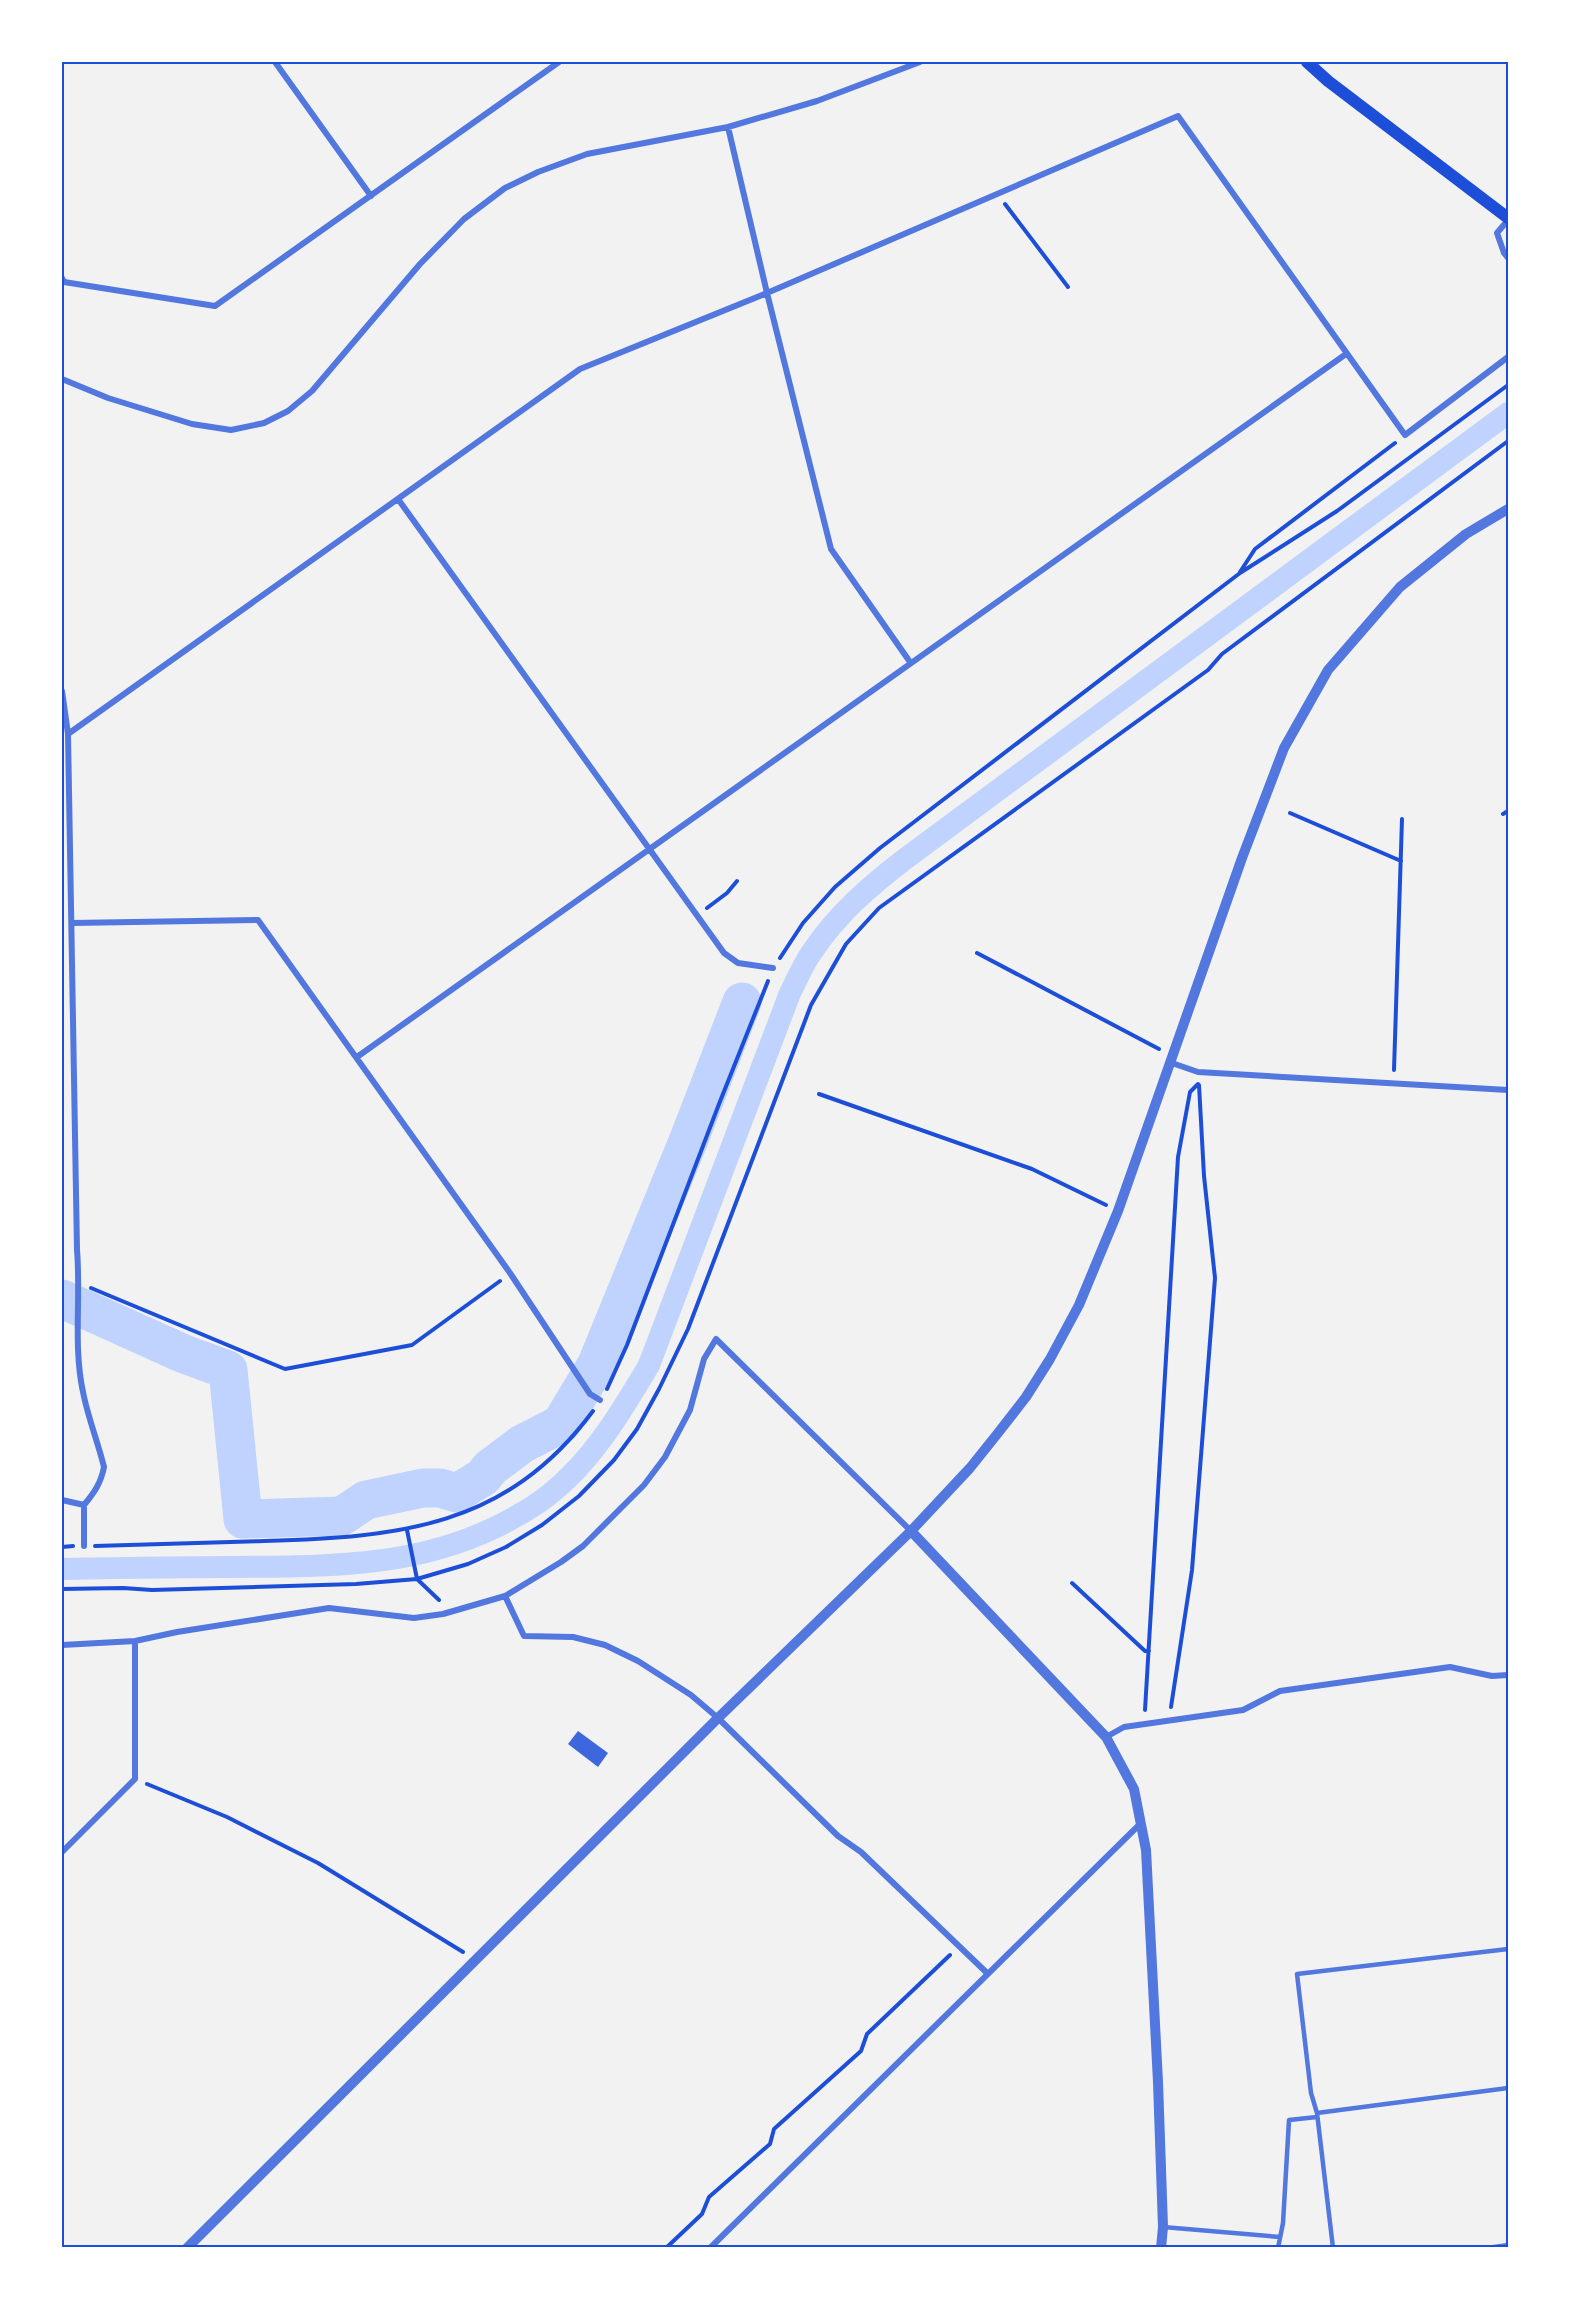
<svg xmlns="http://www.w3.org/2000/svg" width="1570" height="2309" viewBox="0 0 1570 2309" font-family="'DejaVu Sans',sans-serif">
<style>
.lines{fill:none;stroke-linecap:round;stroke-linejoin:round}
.canal{stroke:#bfd3fe;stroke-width:22}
.river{stroke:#bfd3fe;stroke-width:39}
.building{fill:#3d67dc}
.path{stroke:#1d4ed8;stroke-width:4}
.service{stroke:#5277de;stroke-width:4.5}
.minor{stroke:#5277de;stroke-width:6}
.tertiary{stroke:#5277de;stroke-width:10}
.secondary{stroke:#1d4ed8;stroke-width:12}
.neatline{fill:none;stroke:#1d4ed8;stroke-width:2}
</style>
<rect width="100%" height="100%" fill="#f2f2f2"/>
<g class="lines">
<!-- canal -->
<path class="canal" d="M62,1569C119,1568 176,1567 234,1567C326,1566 411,1568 496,1527C514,1518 534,1507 550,1494C593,1460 621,1412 649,1365L790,993C797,980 803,964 812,952C837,914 870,886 905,859L1508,413"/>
<!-- river -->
<path class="river" d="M62,1299L184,1354L228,1370L243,1519L342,1516L366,1500L423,1488H440L457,1493L483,1477L490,1468L522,1444L561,1424L597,1364L689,1139L742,1002"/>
</g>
<!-- building -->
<path class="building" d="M578,1731L608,1753L598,1767L568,1744Z"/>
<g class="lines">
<!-- path -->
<path class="path" d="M1005,204L1068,287
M1240,572L1255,549L1395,443
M1290,813L1401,861
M1503,814L1508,811
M707,908L727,893L737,881
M977,953L1159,1049
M780,958L803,923L835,887L880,848L1240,573L1337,511L1508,385
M1394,1070L1402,819
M819,1094L1032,1169L1106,1205
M91,1288L285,1369L412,1345L500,1281
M607,1389L627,1345L719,1104L768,981
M407,1530L417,1579L439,1600
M95,1546C152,1544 208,1543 264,1541C399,1537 506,1528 593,1411
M62,1547L73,1546
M1072,1583L1145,1651H1149
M62,1589L123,1588L152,1590L356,1584L417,1579L468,1564L506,1547L542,1525L579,1496L614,1460L637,1429L659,1389L688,1329L811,1005L846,944L879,908L1208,670L1222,654L1508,441
M1171,1707L1192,1570L1215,1278L1204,1176L1199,1085
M1145,1710L1178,1157L1190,1092L1198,1084
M147,1784L227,1817L318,1863L463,1952
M666,2248L702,2214L709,2197L770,2144L774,2129L861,2051L867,2034L950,1955"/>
<!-- service -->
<path class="service" d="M1317,2113L1311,2093L1297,1974L1508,1949
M1163,2227L1280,2237
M1278,2248L1283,2223L1289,2120L1317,2117
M1333,2248L1317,2113L1508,2088
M1487,2248L1508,2245"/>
<!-- minor -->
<path class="minor" d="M275,62L371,196
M728,127L767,293L831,549L910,662
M1508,220L1497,233L1504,253L1508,258
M62,278L64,282L215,306L559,62
M62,379L108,398L192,424L231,430L264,423L288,411L312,391L420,264L464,219L505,188L538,172L587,154L728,127L817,101L920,62
M398,499L724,953L738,963L773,968
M62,691L68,734L77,1250C81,1297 73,1346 83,1392C88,1418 98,1442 104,1467C101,1483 94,1493 84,1505L62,1500
M68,734L580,369L767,293L1178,116L1405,435L1508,357
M72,923L258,920L510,1273L590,1394L600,1400
M357,1057C688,824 1016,587 1346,354
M1169,1062L1198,1072L1508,1090
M84,1546V1505
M505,1596L524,1636L573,1637L605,1645L638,1661L691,1695L718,1718L838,1836L861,1852L987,1973
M62,1645L135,1641L177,1632L329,1608L414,1618L443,1614L505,1596L561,1562L583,1546L644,1485L665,1457L690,1410L704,1359L716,1339L911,1531
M1106,1737L1124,1727L1243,1710L1280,1691L1450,1667L1492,1676L1508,1675
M62,1852L135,1779V1641
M710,2248L1140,1824"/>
<!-- tertiary -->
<path class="tertiary" d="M911,1531L1106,1737L1134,1789L1146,1850L1158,2082L1163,2227L1161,2248
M187,2248L718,1718L911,1531L970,1468L998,1433L1026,1397L1050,1359L1079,1305L1118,1211L1242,858L1284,748L1328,670L1400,587L1466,534L1508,509"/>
<!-- secondary -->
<path class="secondary" d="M1307,62L1328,81L1508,218"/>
</g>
<!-- border -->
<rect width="1570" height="2309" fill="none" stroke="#ffffff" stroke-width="126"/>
<rect x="63" y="63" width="1444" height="2183" class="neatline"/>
</svg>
